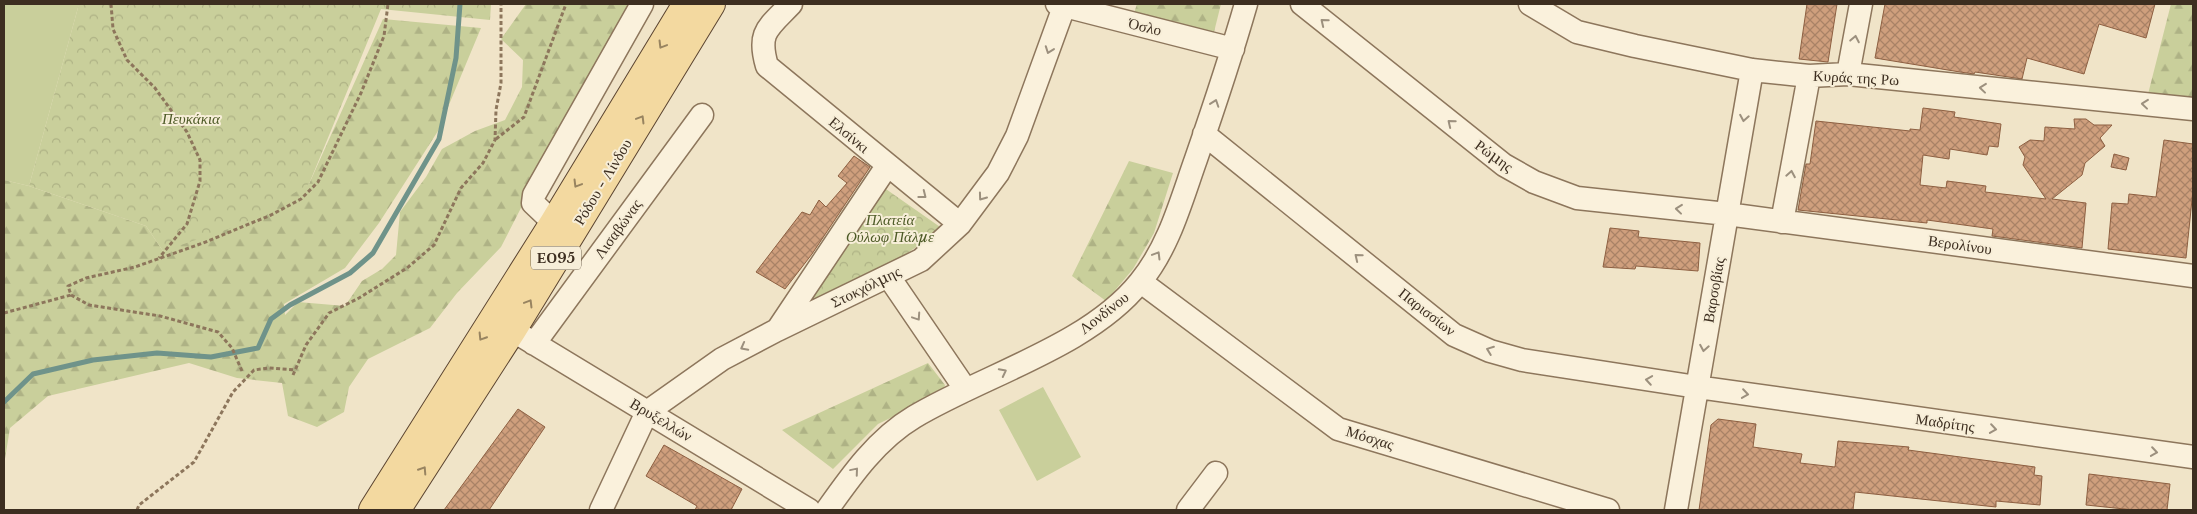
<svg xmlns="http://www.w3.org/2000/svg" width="2197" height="514" viewBox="0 0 2197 514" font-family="'Libre Baskerville',serif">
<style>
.grass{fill:#c9cf9b}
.forest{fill:url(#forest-firs)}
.park{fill:url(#park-crowns)}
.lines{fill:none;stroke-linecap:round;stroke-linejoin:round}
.stream{stroke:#6f938a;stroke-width:5}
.building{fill:url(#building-cross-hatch);stroke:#8d5f41}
.minor-casing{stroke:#8d765c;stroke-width:25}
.major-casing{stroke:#5b4430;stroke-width:30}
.path{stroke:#8d765c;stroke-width:3;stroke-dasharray:4 2.5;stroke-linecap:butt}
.minor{stroke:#faf1dc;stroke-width:22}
.major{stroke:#f3d9a0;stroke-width:28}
.oneway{stroke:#9c907e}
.oneway2{stroke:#988460}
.labels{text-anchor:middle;stroke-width:4;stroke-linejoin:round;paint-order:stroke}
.shield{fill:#f7eed8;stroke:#756857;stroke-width:1}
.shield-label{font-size:14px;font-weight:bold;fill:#3d2e20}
.street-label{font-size:15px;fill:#3d2e20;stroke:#f7eed8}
.park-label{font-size:15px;font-style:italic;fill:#4d5a26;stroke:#f7eed8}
</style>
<defs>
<pattern id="forest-firs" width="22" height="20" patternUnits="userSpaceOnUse" patternTransform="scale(1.25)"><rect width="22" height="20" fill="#c9cf9b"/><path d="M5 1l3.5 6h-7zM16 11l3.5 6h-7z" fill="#aeb285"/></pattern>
<pattern id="park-crowns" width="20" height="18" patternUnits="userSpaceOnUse" patternTransform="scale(1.25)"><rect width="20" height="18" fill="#c9cf9b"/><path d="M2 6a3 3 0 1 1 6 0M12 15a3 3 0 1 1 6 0" fill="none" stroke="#aeb285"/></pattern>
<pattern id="building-cross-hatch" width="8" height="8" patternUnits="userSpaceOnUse" patternTransform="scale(1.25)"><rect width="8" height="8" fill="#cf9f7d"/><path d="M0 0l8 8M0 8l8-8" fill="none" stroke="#a98266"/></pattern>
</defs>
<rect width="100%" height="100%" fill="#f0e4c8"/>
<!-- grass -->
<path class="grass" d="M4,4H79L29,186L4,180Z
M1043,387L1081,457L1037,481L999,410Z"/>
<!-- forest -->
<path class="forest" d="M526,4H630L536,169L522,206L501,247L457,293L430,328L368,359L349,387L344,412L317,427L288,416L282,383L237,378L189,363L48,396L10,428L4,465V180L29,186L146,226L163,251L309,184L383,19L481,28L438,131L379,223L345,268L284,304L285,315L298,302L345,306L362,281L382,269L396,255L400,212L426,177L442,149L475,131L505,120L522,87L523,60L501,39Z
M1137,4H1221L1213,36L1133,16Z
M2171,4H2193V104L2147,98Z
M1129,161L1173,173L1154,233L1133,269L1106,301L1072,276Z
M928,363L945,385L942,393L878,424L833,469L782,430Z"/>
<!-- park -->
<path class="park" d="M79,4H491L490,20L381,9L309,184L243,224L163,251L146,226L29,186Z
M883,187L943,229L897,260L803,313Z"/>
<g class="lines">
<!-- stream -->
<path class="stream" d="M4,402L33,374L93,360L157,353L211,357L258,348L271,319L290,305L350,273L373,253L439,139L456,58L460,4"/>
</g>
<!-- building -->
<path class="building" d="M1807,4H1837L1828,62L1799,59Z
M1885,4H2155L2146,38L2099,24L2084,74L2027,58L2022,79L1975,72L1974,74L1960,72L1875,58Z
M1923,108L1955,112L1954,117L2001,124L1998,147L1989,146L1987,155L1950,149L1949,159L1923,155L1920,185L1946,188L1947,181L1986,186L1985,192L2046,199L2023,165L2025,157L2019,147L2030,140L2044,141L2045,127L2075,129L2074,119H2086L2094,125H2112L2100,138L2105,146L2085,163L2082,175L2052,199L2086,203L2082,248L1992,236L1993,229L1927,220V223L1798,210L1806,164H1810L1816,121L1910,131V129L1920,130Z
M2164,140L2193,144V190L2186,258L2108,249L2112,203L2128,204L2129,194L2156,197Z
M2114,154L2129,158L2126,170L2111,167Z
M854,156L870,167L812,254L785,289L756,272L802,212L810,215L819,200L826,207L847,183L838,176Z
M1610,228L1639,231L1638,237L1700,243L1698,271L1636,266L1635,269L1603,267Z
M518,409L545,427L489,510H444Z
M1718,419L1756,424L1753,447L1802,454L1800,463L1835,467L1838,441L1909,447L1908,450L2035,467L2034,475L2042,476L2040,505L1996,501V507L1855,492L1853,510H1699L1711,425Z
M664,445L742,489L731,510H695L697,506L646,476Z
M2089,474L2170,484L2167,510H2134L2086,505Z"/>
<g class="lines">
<!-- minor casing -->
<g class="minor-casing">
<path id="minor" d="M791,4C768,28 757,32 767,66L960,224
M1057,4L1233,49
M1302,4L1504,165L1534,182L1577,198L1727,214L2193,276
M1530,4L1577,32L1635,46L1752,70L1809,76L1848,74L2193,109
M1848,74L1861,4
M1204,134L1454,335L1490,351L1522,360L1697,387L2193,457
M1782,222L1809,76
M554,223L533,203L534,195L642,4
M889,277L966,390
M1141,282L1338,429L1608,510
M778,329L887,166
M512,330L809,510
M534,344L702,115
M601,510L647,412L722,359L777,330L921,260L960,224L998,173L1017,136L1065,4
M827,510C851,476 877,439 914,417C984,375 1089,346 1140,282C1169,247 1181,201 1196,159C1214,107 1231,56 1246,4
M1188,510L1216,473
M1676,510L1752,70"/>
</g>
<!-- major casing -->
<g class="major-casing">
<path id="major" d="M373,510L554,223L687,4
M396,510L512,330L711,4"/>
</g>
<!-- path -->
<path class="path" d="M111,4L113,29L127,60L155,88L187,132L200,160V181L187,224L159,258
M496,139L524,117L566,4
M4,313L71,295
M242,371L232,348L218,332L160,316L89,305L71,295L68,286L86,278L135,267L203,243L271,215L301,199L318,182L361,93L384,36L388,4
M293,375L306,345L329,313L359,298L407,268L434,245L461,188L483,163L495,140L496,110L501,83V4
M137,510L139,505L194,462L233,392L254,370L269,368L295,370"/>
<!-- minor -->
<use href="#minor" class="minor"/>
<!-- major -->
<use href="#major" class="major"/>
</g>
<!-- one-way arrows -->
<defs><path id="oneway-chevron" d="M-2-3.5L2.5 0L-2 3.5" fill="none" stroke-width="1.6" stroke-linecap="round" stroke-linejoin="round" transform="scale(1.25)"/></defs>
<g class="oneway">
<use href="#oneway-chevron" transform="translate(1324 22) rotate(-141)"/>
<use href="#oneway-chevron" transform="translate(1855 39) rotate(-79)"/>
<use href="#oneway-chevron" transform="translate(1049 50) rotate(110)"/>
<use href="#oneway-chevron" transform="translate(1983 88) rotate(-174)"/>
<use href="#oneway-chevron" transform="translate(1215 103) rotate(-71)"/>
<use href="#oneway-chevron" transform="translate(2145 104) rotate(-174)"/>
<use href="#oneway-chevron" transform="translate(1744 118) rotate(100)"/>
<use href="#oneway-chevron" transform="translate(1451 123) rotate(-141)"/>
<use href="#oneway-chevron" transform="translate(1791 174) rotate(-80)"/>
<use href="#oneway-chevron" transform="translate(923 195) rotate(38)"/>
<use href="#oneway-chevron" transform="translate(982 197) rotate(126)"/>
<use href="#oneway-chevron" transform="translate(1679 209) rotate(-174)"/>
<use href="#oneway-chevron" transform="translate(1157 255) rotate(-59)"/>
<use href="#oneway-chevron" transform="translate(1358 257) rotate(-141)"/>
<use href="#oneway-chevron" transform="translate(917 317) rotate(56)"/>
<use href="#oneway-chevron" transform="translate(744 347) rotate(152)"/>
<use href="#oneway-chevron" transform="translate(1704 348) rotate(100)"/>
<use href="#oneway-chevron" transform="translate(1490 350) rotate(-159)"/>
<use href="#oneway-chevron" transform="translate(1003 372) rotate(-27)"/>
<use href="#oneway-chevron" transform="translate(1649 380) rotate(-171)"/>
<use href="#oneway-chevron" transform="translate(1745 394) rotate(8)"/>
<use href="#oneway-chevron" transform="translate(1993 429) rotate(8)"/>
<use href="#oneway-chevron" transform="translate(2154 452) rotate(8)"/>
<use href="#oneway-chevron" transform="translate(855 471) rotate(-50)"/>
</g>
<g class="oneway2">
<use href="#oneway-chevron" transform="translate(662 45) rotate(121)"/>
<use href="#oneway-chevron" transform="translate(641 119) rotate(-59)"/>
<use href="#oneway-chevron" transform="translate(577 184) rotate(121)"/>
<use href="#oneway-chevron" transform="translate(529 303) rotate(-59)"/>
<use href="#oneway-chevron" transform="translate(482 337) rotate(122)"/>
<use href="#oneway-chevron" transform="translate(423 470) rotate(-57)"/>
</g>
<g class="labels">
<!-- shield labels -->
<rect class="shield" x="531" y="246.5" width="50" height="23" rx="4"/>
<g class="shield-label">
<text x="556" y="263">ΕΟ95</text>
</g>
<!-- street labels -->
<g class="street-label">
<text transform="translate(1145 27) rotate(14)" y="5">Όσλο</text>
<text transform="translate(1856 78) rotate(3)" y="5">Κυράς της Ρω</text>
<text transform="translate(849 135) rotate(40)" y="5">Ελσίνκι</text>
<text transform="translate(1494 156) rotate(36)" y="5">Ρώμης</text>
<text transform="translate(603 182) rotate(-59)" y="5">Ρόδου - Λίνδου</text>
<text transform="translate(618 229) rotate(-54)" y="5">Λισαβώνας</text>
<text transform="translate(1960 245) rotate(8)" y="5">Βερολίνου</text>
<text transform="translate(866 287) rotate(-26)" y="5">Στοκχόλμης</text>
<text transform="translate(1714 290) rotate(-80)" y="5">Βαρσοβίας</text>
<text transform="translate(1427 312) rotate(38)" y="5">Παρισσίων</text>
<text transform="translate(1104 313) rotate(-38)" y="5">Λονδίνου</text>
<text transform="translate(661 420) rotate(31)" y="5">Βρυξελλών</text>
<text transform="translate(1945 423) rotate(8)" y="5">Μαδρίτης</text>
<text transform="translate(1370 438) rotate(17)" y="5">Μόσχας</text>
</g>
<!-- park labels -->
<g class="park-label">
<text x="191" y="124">Πευκάκια</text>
<text x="890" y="225">Πλατεία<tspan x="890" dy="17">Ούλωφ Πάλμε</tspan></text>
</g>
</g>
<!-- border -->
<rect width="2197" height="514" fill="none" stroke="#3d2e20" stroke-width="10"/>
</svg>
